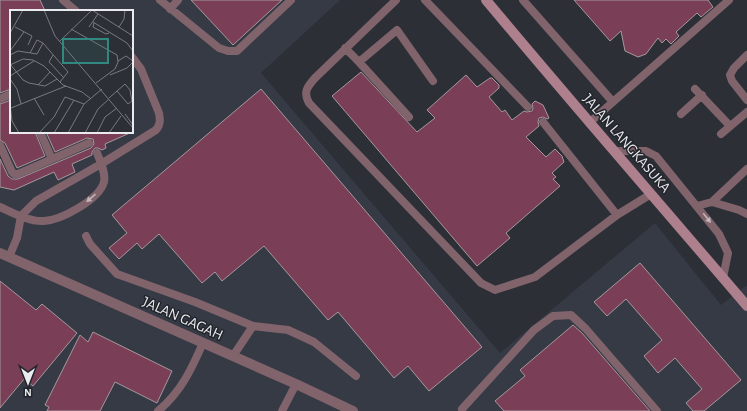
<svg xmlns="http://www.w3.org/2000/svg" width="747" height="411" viewBox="0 0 747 411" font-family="'Alegreya Sans',sans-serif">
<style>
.built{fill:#353a45;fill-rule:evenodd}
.building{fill:#7a3f57;stroke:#a4999d}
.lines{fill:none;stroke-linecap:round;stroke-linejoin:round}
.service{stroke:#80636b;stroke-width:8}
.minor{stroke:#80636b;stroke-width:10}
.secondary{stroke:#ae808d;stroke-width:10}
.oneway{fill:#bfb5ba}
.labels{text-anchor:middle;stroke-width:3;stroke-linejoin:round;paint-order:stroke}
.street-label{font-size:15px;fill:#e9ebef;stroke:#22252b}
.inset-road{fill:none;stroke:#787a80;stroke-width:1}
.view{fill:#308881;fill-opacity:0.15;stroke:#308881;stroke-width:2}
.inset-edge{fill:none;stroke:#e9ebef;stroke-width:2}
</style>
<rect width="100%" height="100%" fill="#2c2f36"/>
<!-- built -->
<path class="built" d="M0,0H340L261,73L500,353L655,223L721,305L747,285V411H0ZM11,11H132V132H11Z"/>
<!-- building -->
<path class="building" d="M0,0H40L45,11H11V89L0,93Z
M191,0H282L233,45Z
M574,0H708L713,7L701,17L697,13L676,32L679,36L671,44L666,39L662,43L658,38L646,54L638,57L625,51L621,31L610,41Z
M361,72L417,132L435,118L427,110L466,75L477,87L490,78H492L499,85V88L489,97L502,112L505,110L512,120L524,111L527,112L532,111L533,108L532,104L535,101L543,105L549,118L547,119L543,117L539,118L538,122L539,126L526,137L546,157L555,149L562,156L564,162L552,173L556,177L553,179L560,186L506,233L510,238L477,266L332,96Z
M261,89L482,347L429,391L408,366L394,378L338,312L328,320L264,246L222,281L215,272L202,283L159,234L142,249L137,243L119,259L109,248L127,233L112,215Z
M11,100V132H35L45,156L17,168L5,143L0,140V104Z
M46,132H132L105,144L106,148L102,150L98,148H95L92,152V155L72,164L75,172L58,180L54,172L14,190L0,187V159L8,176L12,179H18L91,148L94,144L93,139L87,138L55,152Z
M640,263L741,380L704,411H693L686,403L702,389L675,358L658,373L644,356L662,340L626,299L607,316L594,302Z
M0,281L36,310L42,304L77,333L33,386L24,379L0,408Z
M573,325L582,333L650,411H504L495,401L525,376L520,370Z
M93,332L172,371L157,403L115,382L100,411H47L49,407L45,405L80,335L88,342Z"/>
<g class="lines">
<!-- service -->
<path class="service" d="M63,0L76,11
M160,0L219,48L228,51H237L291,0
M396,0L315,78C307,87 303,92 309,103L481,283L495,290L535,277L617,215L651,194
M425,0L528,107
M523,0L613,102
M170,9L178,0
M345,48L359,62L397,30L433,81
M747,55L734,68L730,75L732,81L747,100
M359,62L409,117
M695,89L730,126
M0,99L11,94
M681,114L702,95
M543,122L617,215
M589,123L729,0
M40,132L52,159
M721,134L747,112
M0,145L12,172L14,174H18L89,143
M615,151H646L656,156L719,234L728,253L723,278
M712,202L747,169
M697,206L712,202L739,210L747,214
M0,207C13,213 29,222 44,221C61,220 99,200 104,182C106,173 100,161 97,153
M86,236L90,244L117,274L195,302L253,326
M9,257L17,238L21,216L36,201L101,164L156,130C161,124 160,119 159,113L141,69L132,57
M233,356L253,326L288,330L314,342L356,376
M462,409L534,330L553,316L571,315L586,329L657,411
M158,411C181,392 191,370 203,343
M282,411L296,384"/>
<!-- minor -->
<path class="minor" d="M0,253L296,384L353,411"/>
<!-- secondary -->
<path class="secondary" d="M486,0C572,103 660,204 747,306"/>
</g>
<!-- one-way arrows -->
<defs><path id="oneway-solid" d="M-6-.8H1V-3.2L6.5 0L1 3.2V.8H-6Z"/></defs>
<g class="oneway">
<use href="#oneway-solid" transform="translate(91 198) rotate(139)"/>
<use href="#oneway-solid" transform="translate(707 218) rotate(51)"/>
</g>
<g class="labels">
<!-- street labels -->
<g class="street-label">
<text transform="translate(627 143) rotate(49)" y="5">JALAN LANGKASUKA</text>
<text transform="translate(183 318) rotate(24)" y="5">JALAN GAGAH</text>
</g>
</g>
<!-- overview -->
<g transform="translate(10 10)">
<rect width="123" height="123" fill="#2c2f36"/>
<path class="inset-road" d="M34,0L45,26L123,118M82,0L123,26M83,12L117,33L123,41M84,13L83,17L96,24L99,23M5,17L22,26L18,35M79,17L88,4M109,17L114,9L115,0M61,19L107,45L108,52L105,59L86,73M0,23L13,0M27,30L33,33L58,62L50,72M50,31L82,0M0,41L14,22M20,43L27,30M0,45L8,41L27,44L33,33M43,45L39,52L54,68M108,51L116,46L123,51M0,54L13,70L19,73L35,76L47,69M0,55L13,49L23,50L34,56L53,75L72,82L81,89M100,65L117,58L123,52M0,66L24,51M0,69L7,79L11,94M28,75L40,62M24,88L34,105M99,88L107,81L114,75L115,74L120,80L122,91L118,94L107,81M0,94L2,111L9,123M1,98L56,76M115,104L123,115M29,123L44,107L55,87L74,94M44,123L64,90M58,123L74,94L92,79M75,123L88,99L99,89M87,123L95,107L107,98M99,123L111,106"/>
<path class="view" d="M53,29H98V53H53Z"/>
<rect width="123" height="123" class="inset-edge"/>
</g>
<!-- north arrow -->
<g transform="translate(28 383) rotate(180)" stroke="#22252b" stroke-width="3" paint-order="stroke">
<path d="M0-3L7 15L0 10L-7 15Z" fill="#e9ebef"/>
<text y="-6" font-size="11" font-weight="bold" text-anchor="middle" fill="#e9ebef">N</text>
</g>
</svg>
